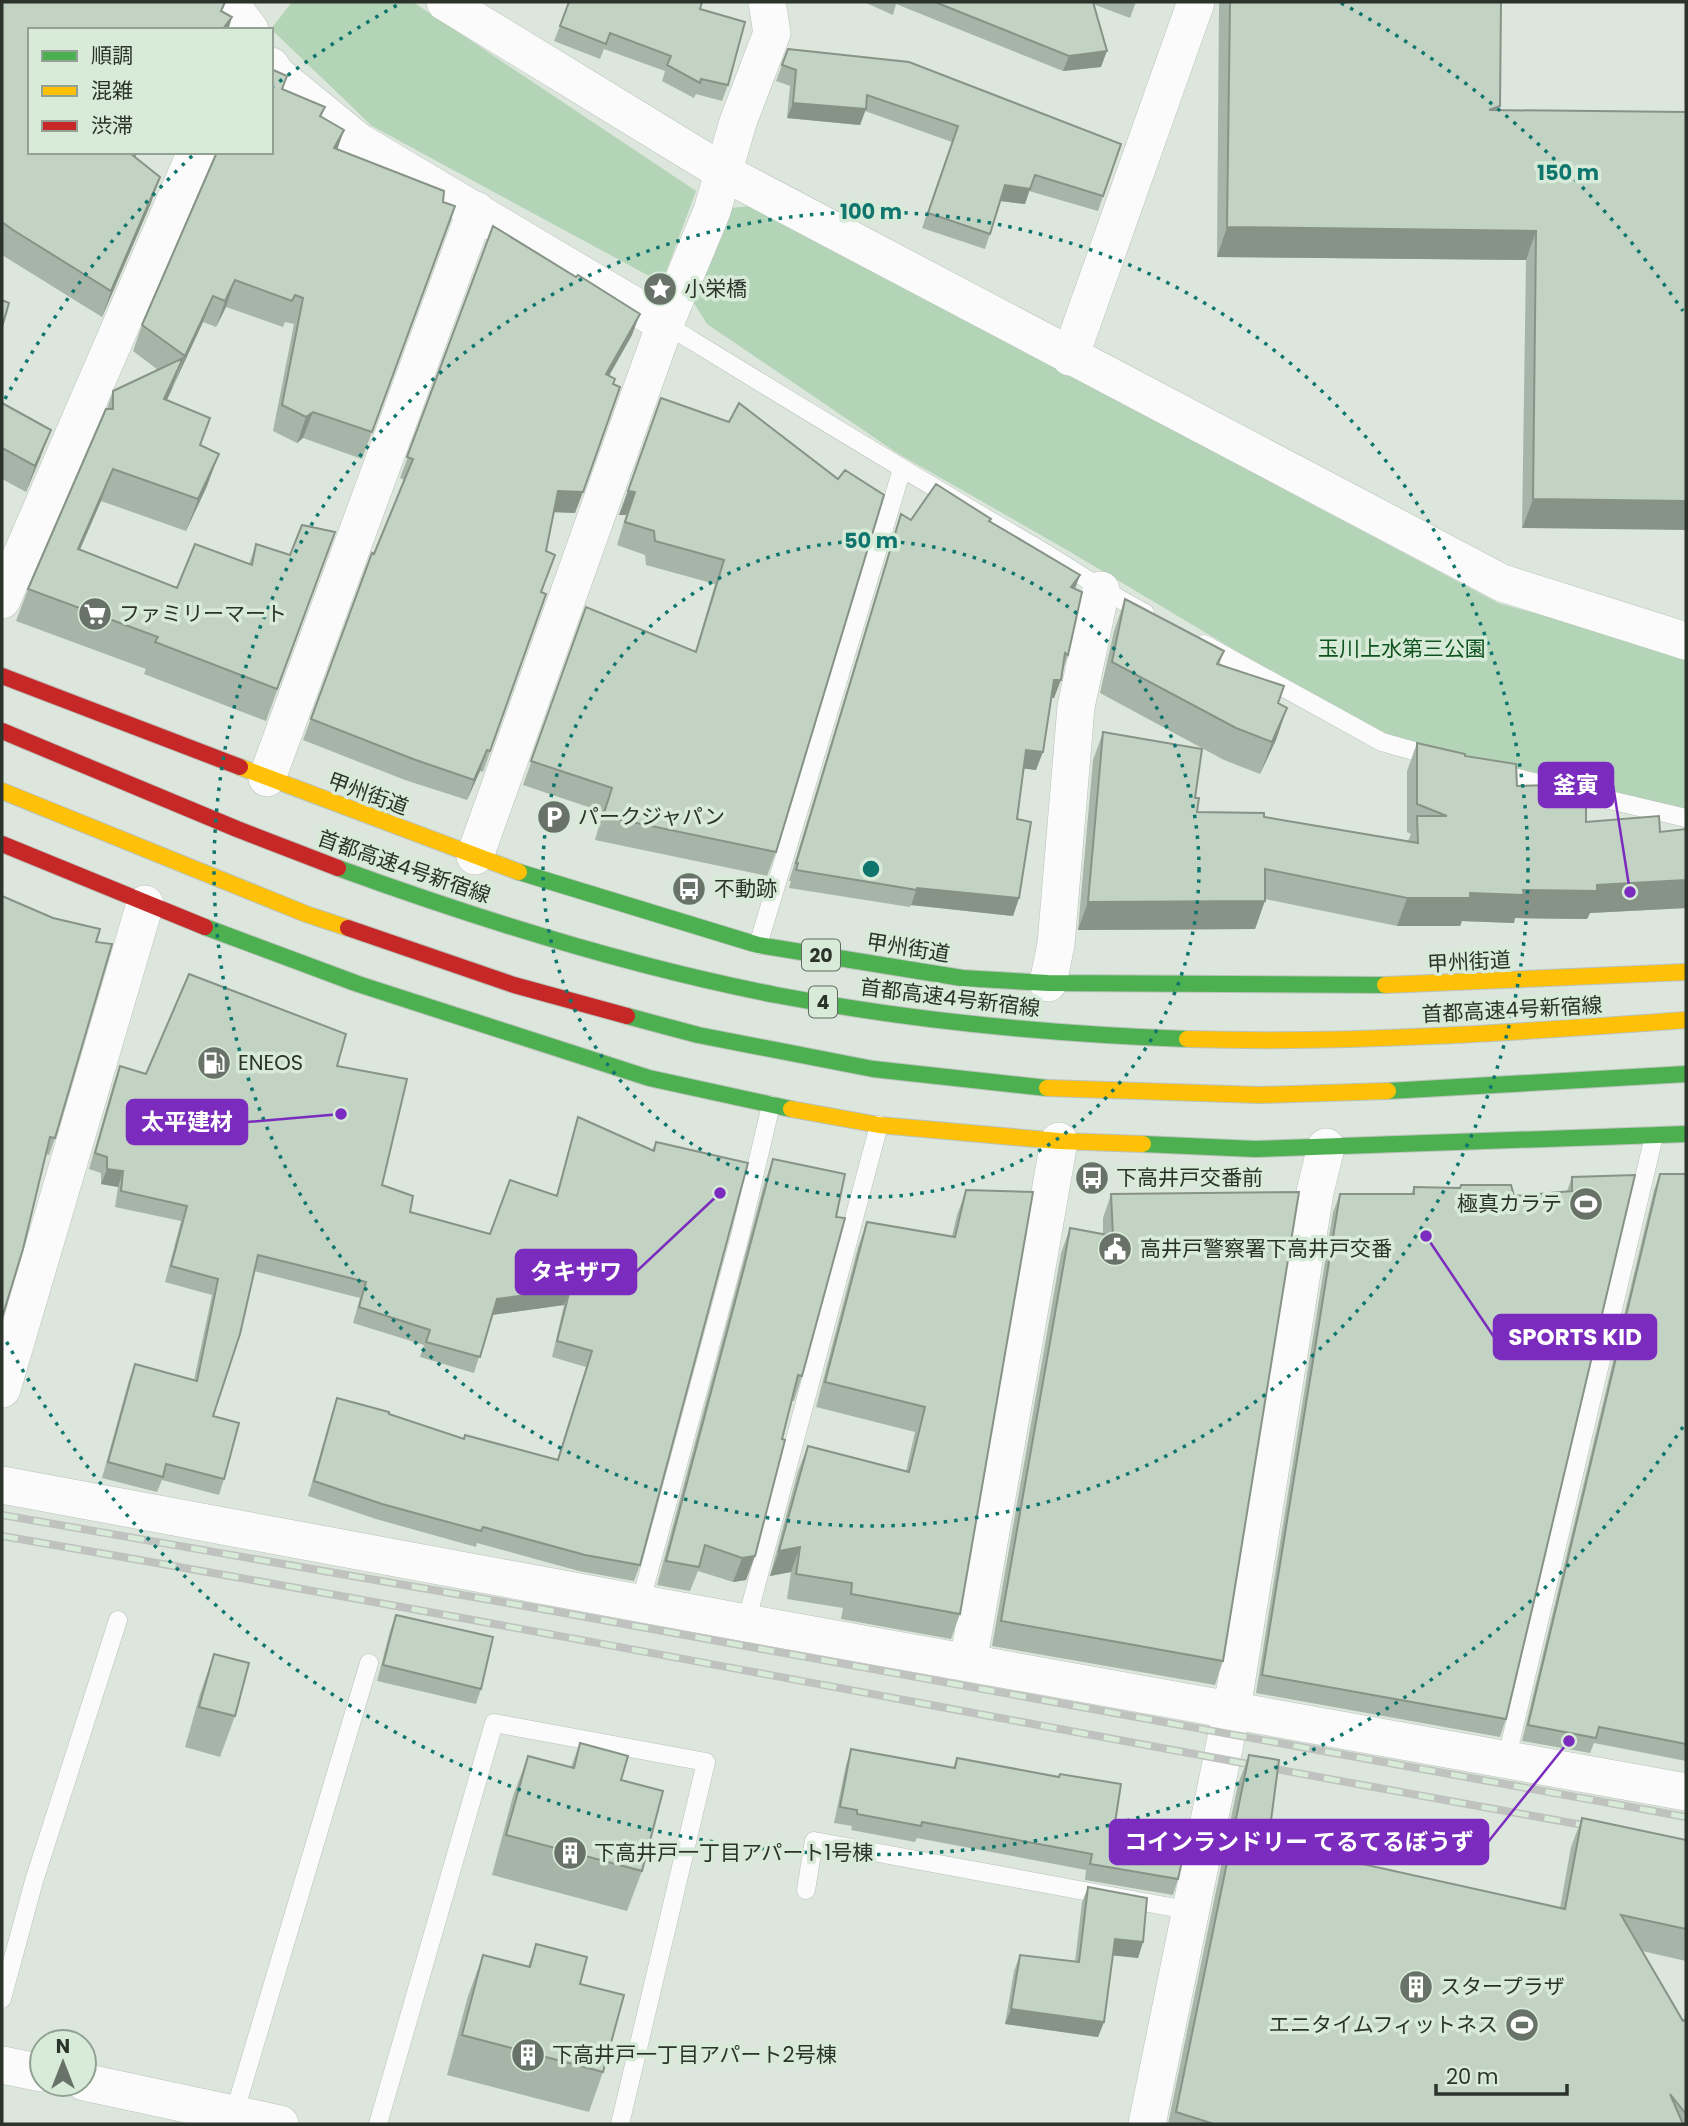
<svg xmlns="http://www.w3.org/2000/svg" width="1688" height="2126" viewBox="0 0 1688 2126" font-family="Poppins,'Noto Sans JP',sans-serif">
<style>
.green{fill:#b3d4b6}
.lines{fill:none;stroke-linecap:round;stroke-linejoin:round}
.lane-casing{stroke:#bac2ba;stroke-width:19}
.street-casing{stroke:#bac2ba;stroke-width:38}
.fast-casing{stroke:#bac2ba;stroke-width:18}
.slow-casing{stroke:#bac2ba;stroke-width:18}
.jam-casing{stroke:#bac2ba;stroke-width:18}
.lane{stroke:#fafbfa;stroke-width:18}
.street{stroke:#fafbfa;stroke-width:37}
.fast{stroke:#4caf50;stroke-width:16}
.slow{stroke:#ffc107;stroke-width:16}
.jam{stroke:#c62828;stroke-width:16}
.rail-casing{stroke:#bfc2bf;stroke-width:8}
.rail{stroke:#d7ebd8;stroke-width:5;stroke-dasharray:16;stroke-linecap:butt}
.wall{fill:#a7b5a8}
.shaded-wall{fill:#889388}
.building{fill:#c2d2c3;stroke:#889388;stroke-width:2}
.ring{fill:none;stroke:#0f766e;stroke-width:3.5;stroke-dasharray:3.5 7}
.labels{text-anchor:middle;stroke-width:7;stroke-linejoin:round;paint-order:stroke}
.shield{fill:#d7ebd8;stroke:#5f6a5f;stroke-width:2}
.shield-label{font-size:19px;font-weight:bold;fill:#2b332b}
.poi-label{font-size:21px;fill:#2b332b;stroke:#d7ebd8;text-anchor:start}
.park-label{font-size:21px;fill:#0f531e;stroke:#d7ebd8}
.street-label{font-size:21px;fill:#2b332b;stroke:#d7ebd8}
.centre{fill:#0f766e;stroke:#d7ebd8;stroke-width:3.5}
.ring-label{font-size:21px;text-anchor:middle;font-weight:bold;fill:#0f766e;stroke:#d7ebd8;stroke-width:7;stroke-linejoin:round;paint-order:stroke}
.leader{fill:none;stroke:#7b2cbf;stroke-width:2.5}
.callout-dot{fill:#7b2cbf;stroke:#d7ebd8;stroke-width:2.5}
.callout{fill:#7b2cbf;stroke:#7b2cbf;stroke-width:2.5}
.callout-label{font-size:23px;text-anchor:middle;font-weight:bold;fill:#fff}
</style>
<rect width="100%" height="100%" fill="#dce6dc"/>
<!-- green -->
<path class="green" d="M292,2H413L696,191L662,283L372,126L271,29Z
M764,205L1289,492L1498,603L1686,656V811L1424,749L1364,727L1067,550L897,453L707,324L692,300L730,208Z"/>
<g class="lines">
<!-- lane casing -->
<g class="lane-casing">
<path id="lane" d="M665,324C786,398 908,473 1030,544C1069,567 1105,592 1145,613
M1204,644L1382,742L1435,757
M1496,773L1686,818
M758,945L902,469
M640,1604L740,1236L771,1105
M746,1623L879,1125
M1506,1761L1654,1136
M806,1890L814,1841L1192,1911
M2,1999L34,1881L118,1620
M234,2114L369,1663
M378,2124L494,1723L706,1762L620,2124"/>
</g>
<!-- street casing -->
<g class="street-casing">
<path id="street" d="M224,2L234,9L250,30
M445,2L723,172L1502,583L1686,641
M271,66L276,74L359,142L665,324
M1070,357L1196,2
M2,600L196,152
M267,778L476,210
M475,856L665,324L712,211L738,122L772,33L767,2
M1048,983L1056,944L1076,707L1101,590
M2,1389L145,904
M2,1485L746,1623L1686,1792
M968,1663L1059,1141
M2,2065L42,2073
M84,2082L280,2124
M1147,2124L1232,1709L1315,1192L1326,1147"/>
</g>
<!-- fast casing -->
<g class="fast-casing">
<path id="fast" d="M338,868C481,920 627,966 776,995C912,1021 1049,1034 1187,1039
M519,872L758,945L962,978L1048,983L1385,985
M205,927L358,984L649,1078L791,1109
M627,1016L698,1035L873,1069L1047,1088
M1388,1091L1686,1074
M1143,1144L1255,1149L1686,1134"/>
</g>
<!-- slow casing -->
<g class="slow-casing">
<path id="slow" d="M240,767L519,872
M2,791L306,914L348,928
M1385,985L1686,972
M1187,1039C1354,1044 1520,1032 1686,1020
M1047,1088L1260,1095L1388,1091
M791,1109L879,1125L1059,1141L1143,1144"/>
</g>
<!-- jam casing -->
<g class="jam-casing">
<path id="jam" d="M2,676L240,767
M2,731L237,829L338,868
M2,844L205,927
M348,928L514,985L627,1016"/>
</g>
<!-- lane -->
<use href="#lane" class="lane"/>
<!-- street -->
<use href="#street" class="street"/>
<!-- fast -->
<use href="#fast" class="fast"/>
<!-- slow -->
<use href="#slow" class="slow"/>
<!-- jam -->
<use href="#jam" class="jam"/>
<!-- rail casing -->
<g class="rail-casing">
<path id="rail" d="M2,1515L542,1609L1686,1817
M2,1536C536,1628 1067,1733 1600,1828"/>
</g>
<!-- rail -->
<use href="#rail" class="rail"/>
</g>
<!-- wall -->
<path class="wall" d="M2,2L222,11L232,17L228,30H30V152H138L135,157L151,203L102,317L2,255Z
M864,2H1136L1130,18L1093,4L1101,67L1063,71L896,4L893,15Z
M1219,2H1501L1498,110L1686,112L1522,528L1526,260L1217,257Z
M700,9L728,85L722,101L696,94L694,98L662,81L665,71L604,49L600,59L554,41L560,26Z
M788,49L1121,144L1098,211L1029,191L1025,204L1001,201L985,249L922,228L952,142L865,111L860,125L787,118L790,86L776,81Z
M282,89L325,107L321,117L344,130L337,149L443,202L455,206L362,459L303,438L297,443L273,431L294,324L285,322L283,327L226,307L216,327L203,322L167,400L200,445L207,486L186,531L101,501L80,550L177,588L249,564L256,544L290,555L335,532L266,721L144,674L146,669L16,621L28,589L107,409L113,391L158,370L133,351L142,325Z
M493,226L632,335L609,376L575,513L554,512L546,551L541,592L546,594L483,772L480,771L467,800L405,780L303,740L372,553L374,554L404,480L400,478Z
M661,398L729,422L776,852L767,876L595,840L603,812L523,785L586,607L695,652L715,584L646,565L645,555L617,545L626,515H619Z
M2,403L41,456L26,492L2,479Z
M901,514L911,520L991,519L990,522L1080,575L1075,589L1068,655L1054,698H1051L1036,770L1023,768L1017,819L1019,898L1013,916L911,905L910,907L789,888L791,881H789L895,532Z
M1125,599L1224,651L1219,665L1287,708L1276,740L1260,774L1224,760L1100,693L1114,631Z
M1103,732L1195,798L1197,812L1264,817L1408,841L1411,834L1407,832V771L1417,743L1465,756L1517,786L1586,822L1660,832L1686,829V908L1590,913L1587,919L1515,918L1514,923L1462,921L1460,926H1397L1265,899L1255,929L1078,930L1093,760Z
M96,942L55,1138L49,1155L46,1154Z
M120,1066L146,1074L337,1066L382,1185L410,1212L490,1234L556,1196L573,1133L578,1117L652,1150L656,1142L640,1565L634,1581L579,1571L477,1543L476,1547L376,1519L308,1496L332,1413L337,1398L463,1439L557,1460L586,1367L552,1357L564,1305L492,1315L474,1373L420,1357L424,1345L353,1323L360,1298L254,1271L213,1416L224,1479L219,1495L162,1480L157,1492L102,1478L129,1380L135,1364L194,1380L212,1295L165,1282L181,1221L115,1207L118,1187L101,1184V1173L89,1169L114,1082Z
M773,1159L802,1376L794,1401H792L746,1580L733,1582L698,1571L690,1591L657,1585L764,1184Z
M1660,1174H1686V1761L1594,1743L1590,1753L1522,1741L1654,1190Z
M1635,1175L1506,1719L1500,1737L1256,1693L1333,1212L1340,1194H1411L1414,1187L1459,1188L1461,1185L1514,1196L1567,1191L1572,1177Z
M966,1190L960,1614L951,1639L841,1619L843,1608L787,1599L791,1572L770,1576L798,1471L808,1446L906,1471L915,1432L816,1407L858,1247L867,1222L952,1236L957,1215Z
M1111,1194L1223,1661L1215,1685L992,1646L1061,1253L1070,1228L1103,1234V1218Z
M396,1615L481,1689L476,1704L377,1681L390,1631Z
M214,1654L235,1716L220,1757L185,1747L200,1694Z
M580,1743L621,1780L642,1871L627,1911L492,1875L513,1796L528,1756L571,1767Z
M851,1749L953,1768L957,1758L1114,1829L1178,1879L1173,1895L1085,1880L1086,1870L917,1838L915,1842L851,1830L852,1826L834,1823L846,1765Z
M1249,1755L1268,1843L1560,1908L1571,1847L1582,1818L1686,1840V1961L1642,1951L1683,2021L1686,2019V2124H1168L1238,1784Z
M1088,1887L1143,1942L1138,1958L1112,1955L1104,2022L1098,2037L1005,2024L1014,1971L1020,1955L1075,1962L1082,1902Z
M536,1944L580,1984L603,2072L589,2112L447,2075L468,1996L483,1955L528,1966Z"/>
<!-- shaded-wall -->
<path class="shaded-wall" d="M232,17L228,30H222Z
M1107,51L1101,67L1063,71L1069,56Z
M793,103L866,109L860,125L787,118Z
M344,130L335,156L334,148Z
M133,152H138L122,181Z
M160,177L151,203L102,317L111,291Z
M1005,185L1030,189L1025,204L1000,201Z
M1227,227L1536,231L1526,260L1217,257Z
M235,280L226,307L216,327L225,301Z
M213,296L203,322L175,382L185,356Z
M640,314L632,335L598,395L606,374Z
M183,358L171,391L152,431L164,399Z
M313,412L303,438L297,443L306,417Z
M51,430L41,456L26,492L35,466Z
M219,454L207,486L186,531L198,499Z
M113,469L101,501L66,581L78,549Z
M558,491L583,492L575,513L551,512Z
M628,491L635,492L626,515H619Z
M1533,499L1686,501V530L1522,528Z
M1080,575L1073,593L1071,587Z
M1054,680H1061L1054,698H1048Z
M1287,708L1276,740L1260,774L1272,742Z
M487,750L480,771L467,800L474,780Z
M1026,750L1043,752L1036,770L1019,768Z
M1686,880V908L1590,913L1587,919L1515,918L1514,923L1462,921L1460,926H1397L1407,898L1470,893Z
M917,888L1019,898L1013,916L911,905Z
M1265,901L1255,929L1078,930L1088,902Z
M107,1169L123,1171L118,1187L101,1184Z
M570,1289L564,1305L491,1315L497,1299Z
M800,1547L791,1572L770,1576L779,1551Z
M755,1556L746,1580L733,1582L742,1558Z
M1115,1939L1143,1942L1138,1958L1109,1955Z
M1011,2009L1104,2022L1098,2037L1005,2024Z"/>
<!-- building -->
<path class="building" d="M2,2H225L221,11L232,17L222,30H30V152H133L131,154L160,177L111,291L13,230L2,222Z
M569,2H702L700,9L745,22L728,85L701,79L700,83L667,65L671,56L610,33L606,44L560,26Z
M935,2H1093L1107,51L1069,56Z
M1230,2H1501L1500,106L1489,110L1686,112V501L1533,499L1536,231L1227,227Z
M788,49L909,62L1121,144L1103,196L1035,175L1030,189L1005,185L990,234L928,213L958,126L867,95L866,109L793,103L796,70L782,65Z
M271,69L287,76L282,89L325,107L320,116L344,130L334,148L444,191L443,202L455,206L372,432L313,412L306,417L282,405L303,298L295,295L292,301L235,280L225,301L213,296L185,356L142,325L217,152H271Z
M493,226L576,277L578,275L640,314L606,374L615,379L613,384L620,387L583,492L558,491L546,551L555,555L541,592L546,594L490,751L487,750L474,780L413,759L311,719L372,553L374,554L413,459L407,457Z
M2,300L9,303L2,327Z
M183,358L164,399L210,418L200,445L219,454L198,499L113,469L78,549L177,588L195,544L252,565L256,544L290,555L302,525L335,532L277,689L155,642L158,637L28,589L106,409H113V391Z
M661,398L729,422L739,403L838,479L845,470L884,495L776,852L603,816L612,788L531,761L586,607L696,652L724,560L655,541L654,531L625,522L635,492L628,491Z
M2,403L51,430L35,466L2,448Z
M936,484L991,519L989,521L1080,575L1071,587L1082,592L1068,655L1065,653L1061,680H1054L1043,752L1026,750L1017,819L1031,822L1019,898L917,888V890L796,870L798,863H796L901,514L911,520Z
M1125,599L1224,651L1217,664L1284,686L1278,703L1287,708L1272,742L1236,728L1112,662Z
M1103,732L1202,749L1195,798H1199L1197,812L1264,813V817L1418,843L1417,816H1447L1417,804V743L1465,754V756L1516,764L1517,786L1586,784V822L1659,816L1660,832L1686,829V880L1597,885V891L1523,890L1524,895L1470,893V898H1407L1265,869V901L1088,902Z
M2,896L53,918L100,929L96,942L112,944L55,1138L50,1137L23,1249L2,1318Z
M189,974L346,1034L337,1066L407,1079L382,1185L413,1196L410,1212L490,1234L510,1180L557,1196L578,1117L654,1151L656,1142L748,1163L640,1565L585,1555L483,1527L481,1531L382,1504L314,1481L337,1398L389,1412V1414L464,1439L465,1435L558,1460L592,1351L557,1341L570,1289L497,1299L480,1357L426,1342L430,1330L359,1307L366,1282L258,1255L240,1334L213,1416L239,1423L224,1479L166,1464L163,1477L108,1462L135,1364L197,1381L218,1279L171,1266L187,1206L121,1191L123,1171L107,1169V1157L95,1153L120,1066L146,1074Z
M773,1159L845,1174L836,1217L845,1218L802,1376L798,1375L782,1439L785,1440L755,1556L742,1558L705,1545L699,1567L666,1561Z
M1660,1174H1686V1744L1599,1727L1596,1738L1528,1725Z
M1635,1175L1506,1719L1262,1675L1340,1194H1414V1187L1460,1188L1461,1185H1511L1514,1196L1572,1191V1177Z
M966,1190L1033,1192L960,1614L851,1594L852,1583L796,1574L800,1547L779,1551L808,1446L909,1472L925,1407L825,1382L867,1222L955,1237Z
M1299,1192L1223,1661L1001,1621L1070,1228L1113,1236L1111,1194Z
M396,1615L493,1637L481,1689L383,1665Z
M214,1654L249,1663L235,1716L199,1707Z
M580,1743L628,1756L621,1780L663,1791L642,1871L506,1835L528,1756L574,1768Z
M851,1749L955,1768L957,1758L1059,1777L1060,1774L1121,1784L1114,1829L1186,1843L1178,1879L1090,1864L1092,1854L922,1822L921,1826L857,1814V1810L840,1807Z
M1249,1755L1279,1760L1268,1843L1565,1909L1582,1818L1686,1840V1929L1621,1915L1683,2021L1686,2019V2114L1670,2094L1683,2124H1214L1176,2112Z
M1088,1887L1147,1898L1143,1942L1115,1939L1104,2022L1011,2009L1020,1955L1079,1962Z
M536,1944L587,1957L580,1984L624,1995L603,2072L462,2035L483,1955L530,1967Z"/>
<!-- distance rings -->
<g class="ring">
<circle cx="871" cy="869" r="328"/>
<circle cx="871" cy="869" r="657"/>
<path d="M1683 1427A985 985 0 0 1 5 1339M5 399A985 985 0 0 1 193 155M271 88A985 985 0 0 1 401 3M1341 3A985 985 0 0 1 1683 311"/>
</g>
<!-- icons -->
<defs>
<g id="sight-disc" transform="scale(1.75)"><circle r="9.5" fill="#697269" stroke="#d7ebd8"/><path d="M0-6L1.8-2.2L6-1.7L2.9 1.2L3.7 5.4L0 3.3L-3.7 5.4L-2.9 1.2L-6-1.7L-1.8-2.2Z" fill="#fff"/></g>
<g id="supermarket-disc" transform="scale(1.75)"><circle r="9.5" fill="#697269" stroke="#d7ebd8"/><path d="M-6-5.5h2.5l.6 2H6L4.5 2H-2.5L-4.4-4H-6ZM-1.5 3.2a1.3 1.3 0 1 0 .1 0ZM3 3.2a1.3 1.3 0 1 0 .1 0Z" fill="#fff"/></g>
<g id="parking-disc" transform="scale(1.75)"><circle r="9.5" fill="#697269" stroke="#d7ebd8"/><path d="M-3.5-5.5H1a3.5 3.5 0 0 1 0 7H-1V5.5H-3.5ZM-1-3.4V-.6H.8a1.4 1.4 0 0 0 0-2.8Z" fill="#fff"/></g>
<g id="bus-disc" transform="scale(1.75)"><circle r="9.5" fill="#697269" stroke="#d7ebd8"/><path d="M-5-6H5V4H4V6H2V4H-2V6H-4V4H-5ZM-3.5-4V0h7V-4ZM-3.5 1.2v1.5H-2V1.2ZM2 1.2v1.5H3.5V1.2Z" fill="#fff"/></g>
<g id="fuel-disc" transform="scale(1.75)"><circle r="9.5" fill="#697269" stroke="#d7ebd8"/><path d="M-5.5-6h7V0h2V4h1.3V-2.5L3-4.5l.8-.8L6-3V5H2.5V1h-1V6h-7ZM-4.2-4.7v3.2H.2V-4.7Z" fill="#fff"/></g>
<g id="stadium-disc" transform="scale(1.75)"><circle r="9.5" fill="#697269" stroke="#d7ebd8"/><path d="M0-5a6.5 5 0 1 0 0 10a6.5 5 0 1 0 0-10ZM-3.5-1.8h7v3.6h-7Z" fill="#fff"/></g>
<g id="civic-disc" transform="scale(1.75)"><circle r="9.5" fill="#697269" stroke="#d7ebd8"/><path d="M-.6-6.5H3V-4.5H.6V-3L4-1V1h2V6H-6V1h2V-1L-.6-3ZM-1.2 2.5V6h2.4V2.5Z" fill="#fff"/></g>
<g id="building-disc" transform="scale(1.75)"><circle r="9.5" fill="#697269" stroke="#d7ebd8"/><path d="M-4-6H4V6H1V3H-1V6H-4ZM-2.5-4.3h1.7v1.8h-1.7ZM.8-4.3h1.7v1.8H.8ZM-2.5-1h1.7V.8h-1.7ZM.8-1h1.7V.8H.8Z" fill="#fff"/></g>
</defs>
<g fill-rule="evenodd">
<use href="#sight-disc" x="660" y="289"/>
<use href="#supermarket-disc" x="95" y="614"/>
<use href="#parking-disc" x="554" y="817"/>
<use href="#bus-disc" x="689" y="889"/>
<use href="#fuel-disc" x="214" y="1063"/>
<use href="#bus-disc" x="1092" y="1178"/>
<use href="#stadium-disc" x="1586" y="1204"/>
<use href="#civic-disc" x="1115" y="1249"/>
<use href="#building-disc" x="570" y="1853"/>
<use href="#building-disc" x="1416" y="1987"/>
<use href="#stadium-disc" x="1522" y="2025"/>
<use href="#building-disc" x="528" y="2055"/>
</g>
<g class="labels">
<!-- shield labels -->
<g class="shield">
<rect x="802" y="939.5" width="38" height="31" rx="5"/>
<rect x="809" y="986.5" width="28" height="31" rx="5"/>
</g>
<g class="shield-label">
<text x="821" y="962">20</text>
<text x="823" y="1009">4</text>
</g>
<!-- poi labels -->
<g class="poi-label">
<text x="684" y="296">小栄橋</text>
<text x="119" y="621">ファミリーマート</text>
<text x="578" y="824">パークジャパン</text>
<text x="714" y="896">不動跡</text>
<text x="238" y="1070">ENEOS</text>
<text x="1116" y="1185">下高井戸交番前</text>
<text x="1562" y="1211" text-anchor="end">極真カラテ</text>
<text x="1140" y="1256">高井戸警察署下高井戸交番</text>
<text x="594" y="1860">下高井戸一丁目アパート1号棟</text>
<text x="1440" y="1994">スタープラザ</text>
<text x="1498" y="2032" text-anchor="end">エニタイムフィットネス</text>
<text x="552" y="2062">下高井戸一丁目アパート2号棟</text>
</g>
<!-- park labels -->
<g class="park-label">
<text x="1402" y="656">玉川上水第三公園</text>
</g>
<!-- street labels -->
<g class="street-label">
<text transform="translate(368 794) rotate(20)" y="7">甲州街道</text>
<text transform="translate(404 867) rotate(19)" y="7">首都高速4号新宿線</text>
<text transform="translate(908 948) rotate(9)" y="7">甲州街道</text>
<text transform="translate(1469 962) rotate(-3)" y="7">甲州街道</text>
<text transform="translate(950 998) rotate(7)" y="7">首都高速4号新宿線</text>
<text transform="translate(1512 1010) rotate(-3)" y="7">首都高速4号新宿線</text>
</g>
</g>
<circle cx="871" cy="869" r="10" class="centre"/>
<g class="ring-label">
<text x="1568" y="180">150 m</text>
<text x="871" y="219">100 m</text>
<text x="871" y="548">50 m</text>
</g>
<!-- callouts -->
<path class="leader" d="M1630 892L1613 785M341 1114L247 1122M720 1193L636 1272M1426 1236L1494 1337M1569 1741L1488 1842"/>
<g class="callout-dot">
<circle cx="1630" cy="892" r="7"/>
<circle cx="341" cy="1114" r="7"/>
<circle cx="720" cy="1193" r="7"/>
<circle cx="1426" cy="1236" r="7"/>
<circle cx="1569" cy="1741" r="7"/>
</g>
<g class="callout">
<rect x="1539" y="763" width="74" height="44" rx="7"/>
<rect x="127" y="1100" width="120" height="44" rx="7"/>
<rect x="516" y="1250" width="120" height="44" rx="7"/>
<rect x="1494" y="1315" width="162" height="44" rx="7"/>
<rect x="1110" y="1820" width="378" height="44" rx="7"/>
</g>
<g class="callout-label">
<text x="1576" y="793">釜寅</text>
<text x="187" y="1130">太平建材</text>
<text x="576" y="1280">タキザワ</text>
<text x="1575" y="1345">SPORTS KID</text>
<text x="1299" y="1850">コインランドリー てるてるぼうず</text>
</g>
<!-- border -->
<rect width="1688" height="2126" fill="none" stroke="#2b332b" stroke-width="7"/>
<!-- legend -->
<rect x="28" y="28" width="245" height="126" fill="#d7ebd8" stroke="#92a193" stroke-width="2"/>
<rect x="42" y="51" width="35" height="10" fill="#4caf50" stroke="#92a193" stroke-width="2"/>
<text x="91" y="63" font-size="21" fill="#2b332b">順調</text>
<rect x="42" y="86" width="35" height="10" fill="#ffc107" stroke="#92a193" stroke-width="2"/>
<text x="91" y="98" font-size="21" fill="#2b332b">混雑</text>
<rect x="42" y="121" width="35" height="10" fill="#c62828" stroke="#92a193" stroke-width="2"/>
<text x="91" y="133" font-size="21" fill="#2b332b">渋滞</text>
<!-- north arrow -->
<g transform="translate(63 2063)"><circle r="33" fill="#d7ebd8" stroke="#92a193" stroke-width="2"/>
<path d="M0-5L12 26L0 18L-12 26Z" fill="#697269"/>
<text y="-10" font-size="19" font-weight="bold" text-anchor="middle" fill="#2b332b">N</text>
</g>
<!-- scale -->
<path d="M1436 2084v10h131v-10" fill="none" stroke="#2b332b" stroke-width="3.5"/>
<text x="1446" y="2084" font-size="21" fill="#2b332b" stroke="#d7ebd8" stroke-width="5" paint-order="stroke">20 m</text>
</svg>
